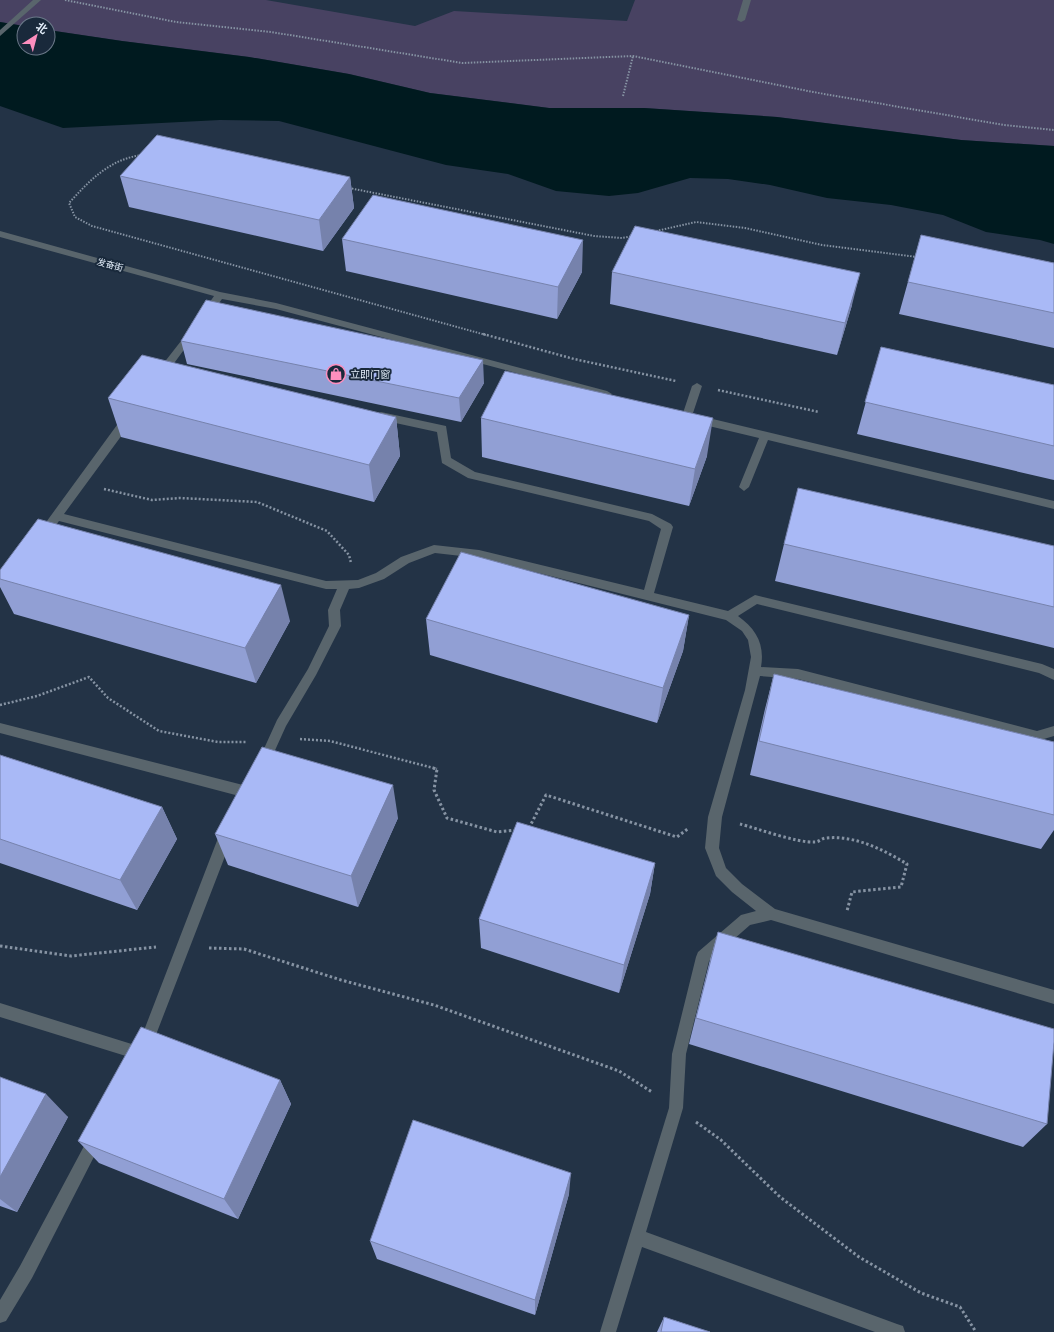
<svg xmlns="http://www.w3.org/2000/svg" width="1054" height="1332" viewBox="0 0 1054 1332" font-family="'Nunito Sans','Noto Sans SC',sans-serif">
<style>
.green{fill:#484262}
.water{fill:#001a1f}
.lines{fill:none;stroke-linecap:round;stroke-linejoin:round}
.path-far2{stroke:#8693a3;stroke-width:2;stroke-dasharray:1.5 1.5;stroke-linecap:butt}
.path-far1{stroke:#8693a3;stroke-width:2.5;stroke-dasharray:2 2;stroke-linecap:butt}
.path{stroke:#8693a3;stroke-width:3;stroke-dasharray:2.5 2.5;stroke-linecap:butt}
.minor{fill:#59656c;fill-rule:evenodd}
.wall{fill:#919fd4}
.shaded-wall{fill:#7682ac}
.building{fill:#a9b9f6;stroke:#7682ac}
.labels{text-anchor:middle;stroke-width:4;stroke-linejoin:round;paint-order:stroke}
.far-street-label{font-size:9px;fill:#e4effb;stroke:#19293b}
.poi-label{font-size:10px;fill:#e4effb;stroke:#19293b;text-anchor:start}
</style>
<rect width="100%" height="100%" fill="#233346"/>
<!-- green -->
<path class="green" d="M0,0H266L415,26L454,11L627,21L635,0H1054V146L961,140L777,117L644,108H549L430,93L349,74L249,57L122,41L48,30V24H24V26L0,22Z"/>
<!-- water -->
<path class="water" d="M0,22L24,26V48H48V30L122,41L249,57L349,74L430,93L549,108H644L777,117L961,140L1054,146V244L1040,240L986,232L943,215L891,205L827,198L770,185L728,179L690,178L638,193L609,196L556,191L508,174L446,165L279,121L220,120L63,128L0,106Z"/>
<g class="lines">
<!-- path-far2 -->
<path class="path-far2" d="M65,0L176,22L271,32L462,63L633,56L813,92L1004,125L1054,130
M623,96L633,56
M142,155C110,159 90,180 69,203L75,217L92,226L486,335
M349,188L594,236L622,238L633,236
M656,231L696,222L745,228L822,245L917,257"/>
<!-- path-far1 -->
<path class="path-far1" d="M483,334L574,359L676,381
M718,390L819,412
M104,489L152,500L180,498L257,502L327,531L349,555L351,563
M0,705L37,696L89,677L108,698L159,731L218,742H247
M300,739L330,741L437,769"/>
<!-- path -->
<path class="path" d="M433,768L437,769L434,790L447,818L497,832L517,830
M740,824C759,829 797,843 815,842C819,842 822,838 826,838C855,835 884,850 907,864L901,887L852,892L847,911
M529,828L546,795L677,837L689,828
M0,946L71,956L156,947
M209,948L244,949L341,980L434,1005L619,1071L652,1092
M696,1122L721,1140L780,1197L859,1257L921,1293L960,1307L976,1332"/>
<!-- minor -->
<path class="minor" d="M33,0H41L0,36V30Z
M743,0H751L745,20L741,22L737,20Z
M0,231L220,292L276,303L607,391L612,394L607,397L276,309L222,299L209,317L206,318L201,315L214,296L0,237Z
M191,331L196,334L194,336L164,377H156L155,375L156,373L188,332Z
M697,383L702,386L692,416L687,420L683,419L682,416L692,386Z
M381,412L446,426L451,458L475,472L652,514L671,524L673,527L654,593L728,611L755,595L1042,664L1054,669V680L1039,673L757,604L738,616C756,629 765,644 761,667L798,669L1037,731L1054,726V736L1037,741L798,679L760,676L722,817L719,848L726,868L742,884L775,909L1054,990V1004L771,920L750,925L709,961L686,1054L683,1108L646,1232L897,1324L903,1326L905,1332H875L642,1247L616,1332H600L669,1108L672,1054L696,957L698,952L741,915L756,911L732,892L716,876L705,848L708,817L745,690L751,657L748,640L742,631L726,620L479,558L435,553L409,563L384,579L359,588L349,589L340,610L341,626L316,675L286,726L267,768L263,769L259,768L257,764L277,720L308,669L329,626L328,610L337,589H326L59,521L46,539L42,540L36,536L125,414H133L134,417L133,420L64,514L326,581L358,580L376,573L401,557L434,545L479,550L644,590L661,529L649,521L468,478L442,463L437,432L377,419L376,416Z
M696,415L1054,501V509L768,440L749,487L744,491L739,487L759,438L692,422L691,419L692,416Z
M0,723L243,785L248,787L249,791L248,795L243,797L0,733Z
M227,827L232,829L234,833L152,1045L148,1051L149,1054L147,1059L142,1061L0,1017V1003L138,1046L220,833L222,829Z
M96,1130L101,1133L104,1138L101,1143L32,1278L6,1321L0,1323V1300L20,1266L91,1133Z"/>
</g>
<!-- wall -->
<path class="wall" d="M120,176L350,177L354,208L323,251L129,207Z
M921,235L1054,263V348L899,314Z
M342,239L582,272L557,319L346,271Z
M612,272L852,305L837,355L610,304Z
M181,341L484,383L461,422L187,364Z
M881,347L1054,385V480L857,434Z
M108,398L396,417L400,456L374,502L121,437Z
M481,418L707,456L689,506L482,457Z
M784,544L1054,546V648L775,581Z
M0,570L290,621L256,683L14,614L0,587Z
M689,615L683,651L657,723L430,655L426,619Z
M774,674L1054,742V830L1041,849L750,775L765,709Z
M0,755L162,807L177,839L137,910L0,863Z
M398,818L358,907L228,865L215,834Z
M655,863L650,894L619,993L481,948L479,919Z
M718,932L1047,1124L1023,1147L689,1044L710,960Z
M0,1077L68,1117L17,1212L0,1206Z
M280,1080L291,1104L238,1219L99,1163L78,1141Z
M569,1194L535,1315L377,1259L370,1241Z
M664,1317L710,1332H657Z"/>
<!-- shaded-wall -->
<path class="shaded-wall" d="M350,177L354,208L323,251L319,220Z
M583,240L582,272L557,319L558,287Z
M860,273L852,305L837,355L845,323Z
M483,360L484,383L461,422L459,398Z
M396,417L400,456L374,502L369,465Z
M713,418L707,456L689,506L695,469Z
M281,585L290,621L256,683L245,648Z
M689,615L683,651L657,723L663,688Z
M393,785L398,818L358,907L351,876Z
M162,807L177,839L137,910L120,880Z
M655,863L650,894L619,993L624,965Z
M280,1080L291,1104L238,1219L224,1199Z
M46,1094L68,1117L17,1212L0,1199V1177Z
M571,1173L569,1194L535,1315V1300Z"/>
<!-- building -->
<path class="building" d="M157,135L350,177L319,220L120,176Z
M373,195L583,240L558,287L342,239Z
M635,226L860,273L845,323L612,272Z
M921,235L1054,263V313L908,282Z
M206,300L483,360L459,398L181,341Z
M881,347L1054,385V446L865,402Z
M142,355L396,417L369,465L108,398Z
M505,371L713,418L695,469L481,418Z
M798,488L1054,546V607L784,544Z
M38,519L281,585L245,648L0,579V570Z
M461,552L689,615L663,688L426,619Z
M774,674L1054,742V815L759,741Z
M262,747L393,785L351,876L215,834Z
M0,755L162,807L120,880L0,839Z
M517,822L655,863L624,965L479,919Z
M718,932L1054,1029V1042L1047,1124L696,1018Z
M141,1027L280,1080L224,1199L78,1141Z
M0,1077L46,1094L0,1177Z
M413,1120L571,1173L535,1300L370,1241Z
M664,1317L710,1332H661Z"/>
<!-- icons -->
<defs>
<g id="shop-ring" transform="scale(1)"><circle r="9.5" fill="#19293b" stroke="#fd8ebe" stroke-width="1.5"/><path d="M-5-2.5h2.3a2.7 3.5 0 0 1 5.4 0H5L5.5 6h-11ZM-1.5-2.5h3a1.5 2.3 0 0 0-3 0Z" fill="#fd8ebe"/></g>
</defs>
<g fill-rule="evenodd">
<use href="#shop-ring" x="336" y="374"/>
</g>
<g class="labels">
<!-- far-street labels -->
<g class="far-street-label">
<text transform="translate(110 265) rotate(15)" y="3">发奋街</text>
</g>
<!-- poi labels -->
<g class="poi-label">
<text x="350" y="378">立即门窗</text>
</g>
</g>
<!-- north arrow -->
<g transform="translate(36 36) rotate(36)"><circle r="19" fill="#19293b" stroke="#6a7888"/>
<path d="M0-3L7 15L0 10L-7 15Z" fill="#fd8ebe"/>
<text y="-6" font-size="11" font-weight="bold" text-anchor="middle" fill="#e4effb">北</text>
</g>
</svg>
